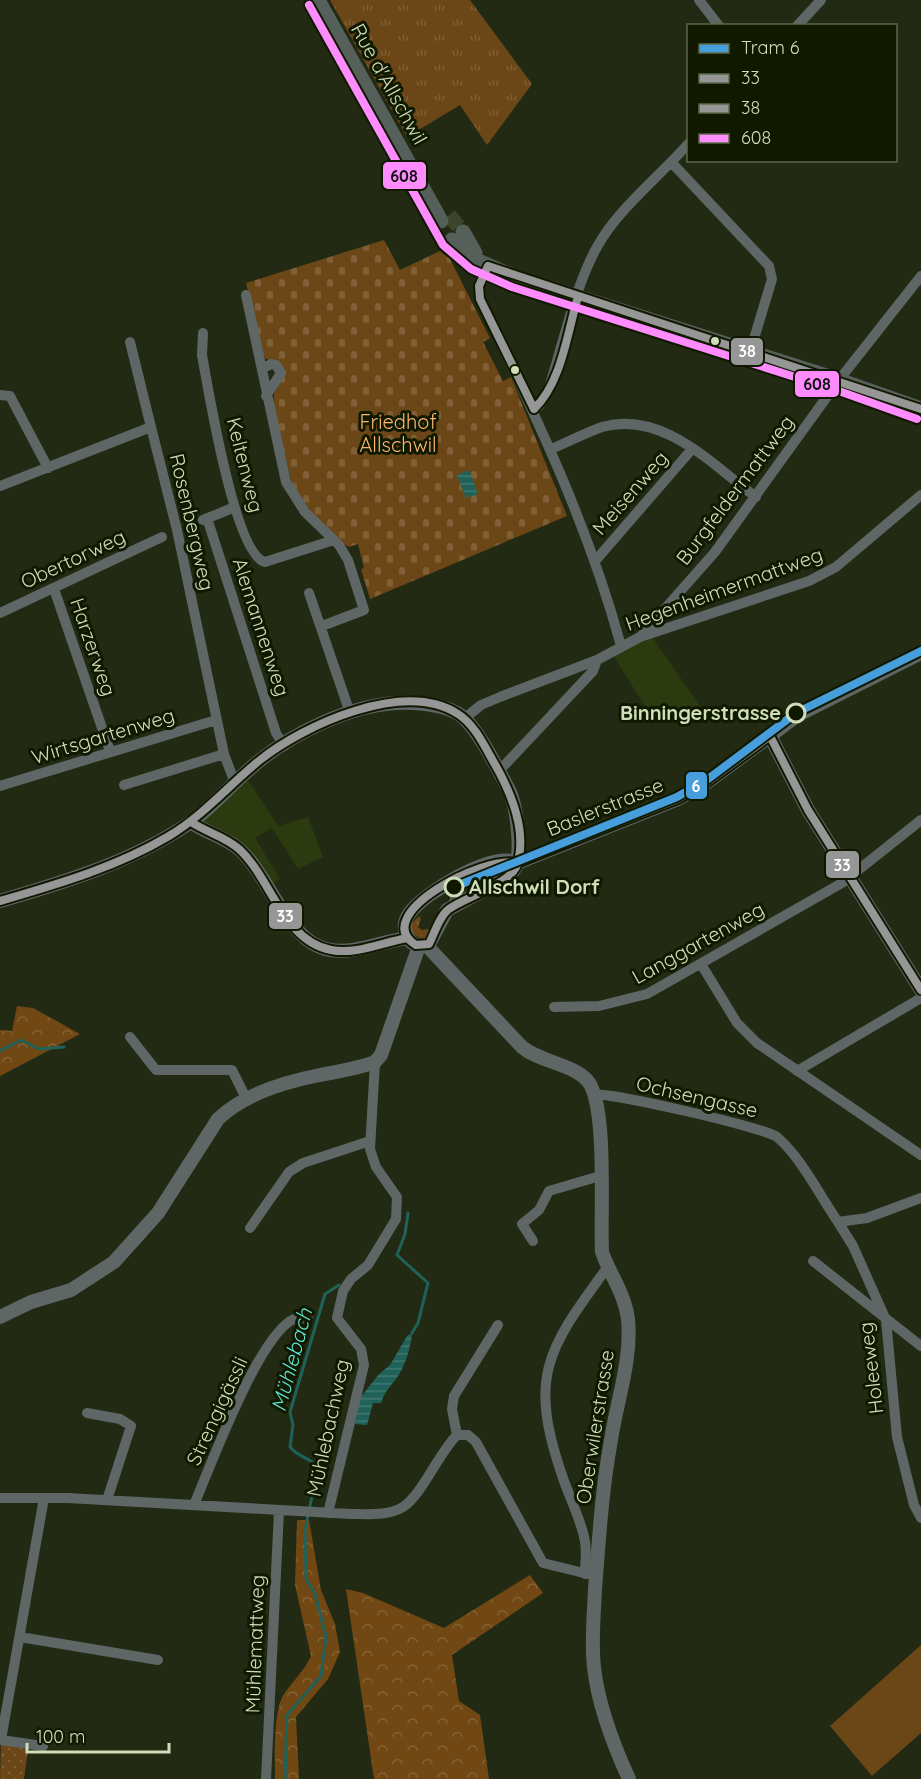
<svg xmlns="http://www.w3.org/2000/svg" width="921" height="1779" viewBox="0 0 921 1779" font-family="Quicksand,sans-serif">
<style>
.built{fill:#2c3a10}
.grass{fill:url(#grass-tufts)}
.forest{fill:url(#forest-crowns)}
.cemetery{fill:url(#cemetery-stones)}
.park{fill:url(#park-dots)}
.pitch{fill:#6b4616}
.water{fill:url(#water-rules)}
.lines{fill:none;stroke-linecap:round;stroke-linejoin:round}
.stream{stroke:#20625a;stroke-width:3}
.secondary-tunnel{stroke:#3c452c;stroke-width:15;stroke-dasharray:15 8;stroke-linecap:butt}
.minor{stroke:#5e6666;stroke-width:10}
.tertiary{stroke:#5e6666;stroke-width:14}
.secondary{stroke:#55605a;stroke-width:15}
.tram{stroke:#5e665f;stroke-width:1.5}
.bus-1-casing{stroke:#101900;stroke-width:12}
.bus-2-casing{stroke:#101900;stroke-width:12}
.bus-3-casing{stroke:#101900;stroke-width:12}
.bus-1{stroke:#969696;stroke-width:8}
.bus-2{stroke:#969696;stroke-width:8}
.bus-3{stroke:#ff8cff;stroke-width:8}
.tram-1-casing{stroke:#101900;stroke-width:12}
.tram-1{stroke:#469edd;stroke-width:8}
.bus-dot{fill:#cfdeb9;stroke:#101900;stroke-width:2}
.stop-dot{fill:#101900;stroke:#cfdeb9;stroke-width:3}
.labels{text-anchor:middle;stroke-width:6;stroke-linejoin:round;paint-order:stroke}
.street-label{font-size:20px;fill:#cfdeb9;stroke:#101900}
.park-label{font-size:20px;fill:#fbb670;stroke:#101900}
.stop-label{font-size:20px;font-weight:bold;fill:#cfdeb9;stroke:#101900;text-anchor:end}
.water-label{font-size:21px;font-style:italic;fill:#5de3d4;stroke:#101900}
.line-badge{stroke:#101900;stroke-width:2}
.badge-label{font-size:16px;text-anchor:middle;font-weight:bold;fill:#fff}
.pale-badge-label{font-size:16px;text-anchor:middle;font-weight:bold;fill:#111}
</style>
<defs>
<pattern id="grass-tufts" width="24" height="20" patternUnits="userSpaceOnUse" patternTransform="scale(1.5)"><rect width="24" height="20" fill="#6b4616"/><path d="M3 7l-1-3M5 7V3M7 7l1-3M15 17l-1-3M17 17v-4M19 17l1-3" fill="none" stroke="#7f6036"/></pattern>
<pattern id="forest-crowns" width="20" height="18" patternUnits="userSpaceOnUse" patternTransform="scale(1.5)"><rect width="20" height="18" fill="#714813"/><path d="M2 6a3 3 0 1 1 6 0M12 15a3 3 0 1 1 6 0" fill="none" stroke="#846233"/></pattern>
<pattern id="cemetery-stones" width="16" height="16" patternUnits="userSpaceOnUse" patternTransform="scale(1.5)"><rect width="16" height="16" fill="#6b4616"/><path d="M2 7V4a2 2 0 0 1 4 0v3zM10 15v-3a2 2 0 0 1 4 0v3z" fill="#7f6036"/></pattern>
<pattern id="park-dots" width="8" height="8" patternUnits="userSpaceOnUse" patternTransform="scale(1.5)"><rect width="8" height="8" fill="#6b4616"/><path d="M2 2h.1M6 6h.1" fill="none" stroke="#7f6036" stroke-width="1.8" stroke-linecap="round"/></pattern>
<pattern id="water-rules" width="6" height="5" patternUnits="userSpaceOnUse" patternTransform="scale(1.5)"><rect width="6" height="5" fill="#20625a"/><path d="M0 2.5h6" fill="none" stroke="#3f7870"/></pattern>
</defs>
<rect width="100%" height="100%" fill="#222a13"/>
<!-- built -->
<path class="built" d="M650,634L704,712L680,726L668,710L653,719L611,652Z
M244,774L278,826L308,817L323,857L298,869L272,828L255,838L280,879L269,886L256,867L197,826Z"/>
<!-- grass -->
<path class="grass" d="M330,0H470L532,84L487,145L460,105L407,137Z
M419,916L421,919L418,927L422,930L428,929L431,933L422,939L412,934L411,924Z"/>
<!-- forest -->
<path class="forest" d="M17,1006L33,1008L80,1034L0,1076V1030L12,1031Z
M297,1520H309L321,1590L335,1624L340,1652L328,1679L296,1717L299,1779H275C275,1759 273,1710 284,1694C293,1681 304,1671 311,1656L295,1585Z
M530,1575L543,1593L452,1655L459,1701L480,1715L489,1779H374L346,1589L363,1593L444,1628Z"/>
<!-- cemetery -->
<path class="cemetery" d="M384,240L400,270L440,251L450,259L490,338L483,342L503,381L511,377L567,516L370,599L361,569L364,568L358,544L349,547L344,544L316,518L292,485L274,406V394L283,377L277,362L266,359L263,355L246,283Z"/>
<!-- park -->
<path class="park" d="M1,1740L29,1743L24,1779H0Z"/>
<!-- pitch -->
<path class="pitch" d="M921,1645V1733L872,1776L830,1726Z"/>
<!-- water -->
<path class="water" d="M469,470L478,494L466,498L457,475Z
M412,1333C411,1347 405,1367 396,1379C389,1388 385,1391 381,1403H373L367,1425L355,1424L360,1398L379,1374L390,1365L407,1336Z"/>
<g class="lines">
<!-- stream -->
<path class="stream" d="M0,1051L21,1040L39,1049L64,1047
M408,1213L405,1234L397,1255L428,1283L418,1323L412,1333
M285,1779L287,1715L321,1676L326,1637L315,1594L306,1579L305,1530L318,1467C309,1457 299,1458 290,1447L293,1425L290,1412L325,1294L339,1285"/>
<!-- secondary-tunnel -->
<path class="secondary-tunnel" d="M449,215L463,232"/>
<!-- minor -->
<path class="minor" d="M699,0L719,26
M797,26L821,0
M672,163L769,266L772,279L750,352
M488,266L479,286L480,299C535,415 587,521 621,646
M246,295L286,482L305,512L339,545L348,560L364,610L322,626
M203,333L202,355C208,388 235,555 265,562L334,540
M130,342L151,427
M262,369L271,364L276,365L281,373L266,396
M0,395L10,396L48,468
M534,409L539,406L548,391C562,348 575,286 597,247C617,210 660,176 688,144
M551,449C568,442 585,433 602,427C663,410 712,465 756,497
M0,486L151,427L177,530L224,754L235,783
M207,518L276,733L284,746
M203,520L230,509
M596,560L692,449
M54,589L110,751
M309,593L349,710
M0,613L162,537
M640,637L715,552L839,380L921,276
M465,718L481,705L500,697L597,660L640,637L809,581L836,567L921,495
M499,771L593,671L597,660
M124,785L224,754
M0,786L216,720
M701,964L737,1023L757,1043L921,1155
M554,1007L599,1006L647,994L842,883L921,820
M130,1037L156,1070H232L246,1098
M797,1071L921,998
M596,1095C610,1092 766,1128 777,1137C801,1157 820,1196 838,1222L867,1218L921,1198
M838,1222L853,1246L886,1320L897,1437L914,1505L921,1518
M250,1228L289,1172L303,1163L370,1141
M533,1241L522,1224L539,1210L549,1191L600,1176
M813,1261L921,1346
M87,1413L120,1419L131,1426L107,1500
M457,1435L452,1409L454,1396L498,1325
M0,1498H68L351,1514C368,1514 388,1516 403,1507C422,1495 438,1454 457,1435H468L476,1442L543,1563L596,1576
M194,1505C210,1467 259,1334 294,1319C298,1318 304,1318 308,1318
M328,1513L364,1365L361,1349L337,1318L343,1291L351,1279L368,1265L396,1219L397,1197L376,1167L370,1149L375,1062
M585,1574C585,1564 587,1552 585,1542C582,1522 571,1501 564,1481C528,1378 545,1352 607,1268
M20,1637L158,1660
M43,1746L1,1740L44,1498
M266,1779L279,1511"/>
<!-- tertiary -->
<path class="tertiary" d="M770,736L808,810L921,990
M191,822C206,833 225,837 239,849C270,876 287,943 330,950C356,954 382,941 408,938
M517,863L678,799L709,781L798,715L921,653
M0,901C65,882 131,862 188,824C208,811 225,791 243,775C284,736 356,699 414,703C430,704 453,707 465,719C481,735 497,768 508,788C517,804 521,846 517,864C515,870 511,874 506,878L447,910L429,944C410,953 398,928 409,914C423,893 494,850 517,863
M427,946L522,1047C540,1062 570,1063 587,1080C608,1103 600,1216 602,1252C610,1275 625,1294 628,1319C632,1360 617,1400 611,1440C602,1489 599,1539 595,1589C594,1615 591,1641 594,1667C598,1705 613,1744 629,1779
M0,1317L31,1302L71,1290L114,1262L158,1213L218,1119C244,1094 284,1082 320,1075C338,1071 357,1069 375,1062L381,1055L419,946"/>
<!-- secondary -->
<path class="secondary" d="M318,0L441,221
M463,232L475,253
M452,240L476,260L515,277L839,380L921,409"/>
<!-- tram -->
<path class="tram" d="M454,887L410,913L406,926L413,938C443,954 441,908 454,894C464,882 486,877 500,871"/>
<!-- bus-1 casing -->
<g class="bus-1-casing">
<path id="bus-1" d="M770,736L808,810L921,990
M191,822C206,832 226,837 239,849C271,878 283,941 331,950C356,955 383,942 408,938
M517,863L678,799L709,781L770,736
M0,901C58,884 117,867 169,836C204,815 229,785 260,760C304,725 404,679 458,714C474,724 484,745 493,761C510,790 528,830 517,865C510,884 466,897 449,909C440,915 434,934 429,944L416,945C368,916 482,855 517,863"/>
</g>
<!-- bus-2 casing -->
<g class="bus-2-casing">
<path id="bus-2" d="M488,266L921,409
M488,266L479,286L480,299L534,409
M534,409C562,382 567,333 578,297"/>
</g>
<!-- bus-3 casing -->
<g class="bus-3-casing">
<path id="bus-3" d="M309,5L443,245L471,269L512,287L836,390L917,419"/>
</g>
<!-- bus-1 -->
<use href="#bus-1" class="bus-1"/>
<!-- bus-2 -->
<use href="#bus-2" class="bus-2"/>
<!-- bus-3 -->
<use href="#bus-3" class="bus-3"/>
<!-- tram-1 casing -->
<g class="tram-1-casing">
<path id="tram-1" d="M454,887L677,797L708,779L796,713L921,651"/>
</g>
<!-- tram-1 -->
<use href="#tram-1" class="tram-1"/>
</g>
<!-- markers -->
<g class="bus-dot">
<circle cx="715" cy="341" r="5"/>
<circle cx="515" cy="370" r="5"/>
</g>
<g class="stop-dot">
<circle cx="796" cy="713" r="9"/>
<circle cx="454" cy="887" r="9"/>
</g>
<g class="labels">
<!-- street labels -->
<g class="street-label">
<text transform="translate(389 84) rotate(61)" y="7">Rue d'Allschwil</text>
<text transform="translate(245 465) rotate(76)" y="7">Keltenweg</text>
<text transform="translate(735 490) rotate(-53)" y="7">Burgfeldermattweg</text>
<text transform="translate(630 493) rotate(-49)" y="7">Meisenweg</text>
<text transform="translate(192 522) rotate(77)" y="7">Rosenbergweg</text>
<text transform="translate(73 559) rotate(-25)" y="7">Obertorweg</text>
<text transform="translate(724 589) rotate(-20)" y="7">Hegenheimermattweg</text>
<text transform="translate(261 627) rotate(72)" y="7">Alemannenweg</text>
<text transform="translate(93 647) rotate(71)" y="7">Harzerweg</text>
<text transform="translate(103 736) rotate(-17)" y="7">Wirtsgartenweg</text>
<text transform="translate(605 807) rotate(-22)" y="7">Baslerstrasse</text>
<text transform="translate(698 943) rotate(-29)" y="7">Langgartenweg</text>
<text transform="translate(697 1097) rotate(13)" y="7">Ochsengasse</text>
<text transform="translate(871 1368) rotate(-97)" y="7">Holeeweg</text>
<text transform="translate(217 1411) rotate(-65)" y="7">Strengigässli</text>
<text transform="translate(595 1427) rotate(-81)" y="7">Oberwilerstrasse</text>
<text transform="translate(328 1428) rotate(-78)" y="7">Mühlebachweg</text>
<text transform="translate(255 1644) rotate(-88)" y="7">Mühlemattweg</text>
</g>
<!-- park labels -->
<g class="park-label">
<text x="398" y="429">Friedhof<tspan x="398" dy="23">Allschwil</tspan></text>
</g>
<!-- stop labels -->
<g class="stop-label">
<text x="781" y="720">Binningerstrasse</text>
<text x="469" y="894" text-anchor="start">Allschwil Dorf</text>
</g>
<!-- water labels -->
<g class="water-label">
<text transform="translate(292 1360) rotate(-75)" y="7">Mühlebach</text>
</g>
</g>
<g class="line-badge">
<rect x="382" y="161" width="45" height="29" rx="6" fill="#ff8cff"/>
<rect x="730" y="337" width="34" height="29" rx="6" fill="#969696"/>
<rect x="794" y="370" width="46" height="28" rx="6" fill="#ff8cff"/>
<rect x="685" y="771" width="23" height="29" rx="6" fill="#469edd"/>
<rect x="825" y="850" width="35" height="29" rx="6" fill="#969696"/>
<rect x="268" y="902" width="35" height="28" rx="6" fill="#969696"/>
</g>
<g class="badge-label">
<text x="747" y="357">38</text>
<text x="696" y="792">6</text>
<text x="842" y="871">33</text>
<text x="285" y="922">33</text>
</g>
<g class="pale-badge-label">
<text x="404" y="182">608</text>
<text x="817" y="390">608</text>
</g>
<!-- legend -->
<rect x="687" y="24" width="210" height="138" fill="#101900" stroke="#5c684a" stroke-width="1.5"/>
<rect x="699" y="44" width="30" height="9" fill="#469edd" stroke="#5c684a" stroke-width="1.5"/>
<text x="741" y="54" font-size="18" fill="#cfdeb9">Tram 6</text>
<rect x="699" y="74" width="30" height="9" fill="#969696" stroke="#5c684a" stroke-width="1.5"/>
<text x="741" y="84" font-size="18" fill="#cfdeb9">33</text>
<rect x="699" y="104" width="30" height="9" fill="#969696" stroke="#5c684a" stroke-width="1.5"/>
<text x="741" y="114" font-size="18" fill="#cfdeb9">38</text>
<rect x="699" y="134" width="30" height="9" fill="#ff8cff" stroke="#5c684a" stroke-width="1.5"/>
<text x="741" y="144" font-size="18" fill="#cfdeb9">608</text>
<!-- scale -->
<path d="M27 1743v9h142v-9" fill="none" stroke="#cfdeb9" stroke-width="3"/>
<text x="36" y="1743" font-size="18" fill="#cfdeb9" stroke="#101900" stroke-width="4.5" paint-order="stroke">100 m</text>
</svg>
